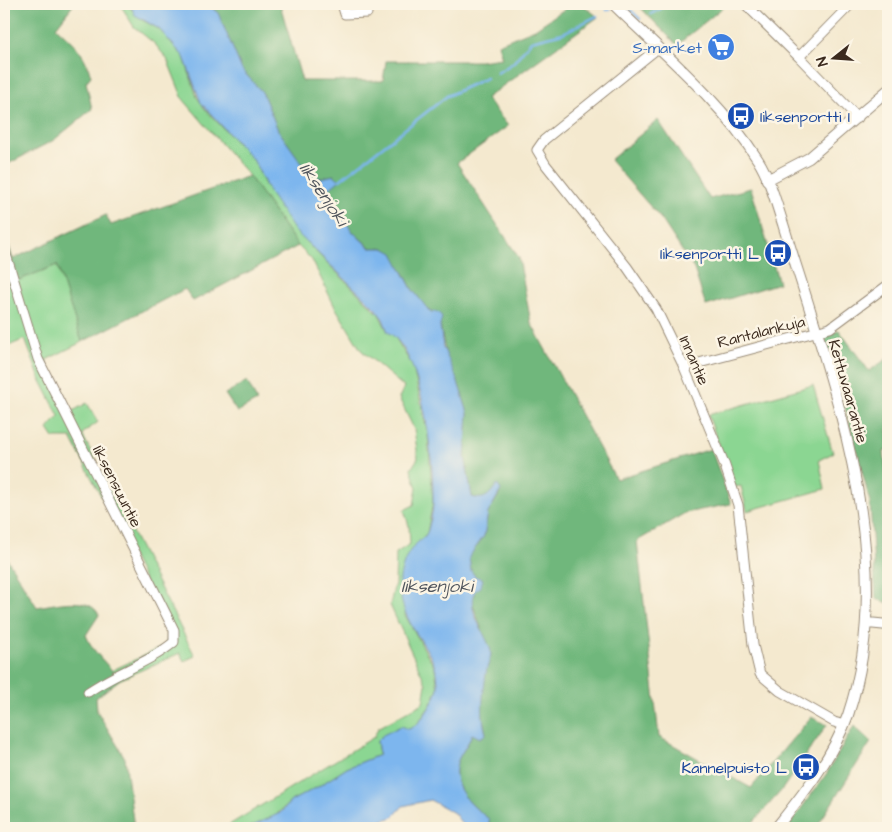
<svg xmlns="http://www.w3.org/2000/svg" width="892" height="832" viewBox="0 0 892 832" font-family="'Architects Daughter',sans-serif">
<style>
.green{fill:#8bd692;stroke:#638058}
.forest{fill:#70b77c;stroke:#56704d}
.water{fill:#7db6ee;stroke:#5c7086}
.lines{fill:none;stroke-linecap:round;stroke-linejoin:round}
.stream{stroke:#7db6ee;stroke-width:2.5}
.minor-casing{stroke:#988a76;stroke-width:11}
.tertiary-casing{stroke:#988a76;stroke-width:12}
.minor{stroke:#fff;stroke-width:9}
.tertiary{stroke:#fff;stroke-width:10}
.labels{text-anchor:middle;stroke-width:5;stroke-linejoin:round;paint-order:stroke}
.shop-label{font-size:16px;fill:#366cbe;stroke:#fcf5e5;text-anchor:end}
.transit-label{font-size:16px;fill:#164399;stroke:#fcf5e5;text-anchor:end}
.street-label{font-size:16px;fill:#3b2a1e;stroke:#fcf5e5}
.water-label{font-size:18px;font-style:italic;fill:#4f545c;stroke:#fcf5e5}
</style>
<rect width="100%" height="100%" fill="#fcf5e5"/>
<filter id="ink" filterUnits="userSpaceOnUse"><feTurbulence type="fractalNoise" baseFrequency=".02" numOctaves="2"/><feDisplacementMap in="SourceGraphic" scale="10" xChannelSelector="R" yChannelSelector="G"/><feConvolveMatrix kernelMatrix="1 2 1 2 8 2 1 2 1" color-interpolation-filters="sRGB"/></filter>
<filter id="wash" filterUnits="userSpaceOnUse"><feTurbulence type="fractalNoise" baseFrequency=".0096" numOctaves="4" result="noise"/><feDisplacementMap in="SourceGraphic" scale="20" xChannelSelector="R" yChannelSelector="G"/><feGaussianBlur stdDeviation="1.12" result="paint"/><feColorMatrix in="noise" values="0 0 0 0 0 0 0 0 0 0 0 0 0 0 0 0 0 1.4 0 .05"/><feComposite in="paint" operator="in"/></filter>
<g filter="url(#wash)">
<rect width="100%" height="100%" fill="#f4e9cf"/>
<!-- green -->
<path class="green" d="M120,4H130L131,9L142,20L159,29L184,57L197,97L205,109L254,161L266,187L306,242L379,314L388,332L395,337L413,367L428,435L433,502L427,533L417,544L405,615L435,668L438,689L430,706L415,727L377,741L379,755L347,768L316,788L291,801L274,817L248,828H224L374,737L378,728L423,703L426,684L390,605L395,583L396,553L410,544L409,526L404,510L414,505L417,488L411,469L418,458L414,429L399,398L404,387L361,350L334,305L312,260L298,246L249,176L183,99L167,59L155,44L134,27Z
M57,265L82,342L46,360L51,377L71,412L87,403L98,422L82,434L195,656L184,661L180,653L119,680L113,670L164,646L168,638L164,618L71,438H54L48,429L59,416L40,379L25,339L4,348V279L14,282Z
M813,385L833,453L819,460L825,489L747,511L741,486L735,487L708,415Z"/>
<!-- forest -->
<path class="forest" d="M4,4H74L56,27C74,44 84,51 91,76L86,82L92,109L54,140L4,166Z
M207,4H280L302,81H383L386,61H480L502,58L498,44L535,29L572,4H582L598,17L486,98L508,126L457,163L519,258L531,323L616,479L711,449L731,504L685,513L637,541L659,737L751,788L811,717L827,725L781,791L748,828H489V819C470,805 447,784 459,758C463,750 469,743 472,734H486L481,708L486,671L491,655L473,605L475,576L471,571L469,557L484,536L488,513L500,493L492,492C486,499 482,500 472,497L465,457L468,413L457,379L447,360L440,325L412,289L403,271L384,248H371L353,232L345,221L337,218L323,194L334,185V175L321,178L313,176L303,165L278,130L262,92L242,70L218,13Z
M637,4H727L677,45Z
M658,120L710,199L751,188L779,283L706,306L694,269L662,220L610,160Z
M249,176L298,246L193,301L185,289L82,342L57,265L14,282L4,279V230L13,259L106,215L111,225Z
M839,330L869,371L888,358V449L884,451L888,492V603L876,599L870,502L836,372L824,337Z
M247,381L257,401L237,412L225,394Z
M4,554L37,607C56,604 90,595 99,615L86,635C93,654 109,664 119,680L96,698L97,711L125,758L134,828H4Z
M854,726L871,742L816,828H787L827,773Z"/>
<!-- water -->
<path class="water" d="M130,4H207L218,13L242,70L262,92L278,130L303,165L313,176L321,178L334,175L340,180L323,194L337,218L345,221L353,232L370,248H384L393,253L412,289L430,312H438L442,317L440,326L443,347L457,379L468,413L465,457L472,497C485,501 490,495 497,484L501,490L488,513L484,536L469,557L471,571L475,576L483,579L481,586C459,599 485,632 490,648C493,657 487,664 486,674C483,695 480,713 486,734L480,738L472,734C469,743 463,750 459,758C447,784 470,805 489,819V828H465L454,813L430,800L403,806L393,817L374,823L335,828H248L280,813L291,801L316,788L347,768L379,755L377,741L383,735L401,726L409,729C418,725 422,719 427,711C432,703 439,693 438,683C437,646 396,626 400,578C402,566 407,552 416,544C421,539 426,537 428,530C430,521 433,513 433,504C434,464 424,353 388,332L383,319L375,308L295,231L270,194L254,161L201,103L184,57L159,29L135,15Z"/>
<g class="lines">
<!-- stream -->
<path class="stream" d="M624,4L640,19
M607,10L610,9
M651,14L669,4
M497,73L513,63L531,41L563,33L597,16
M340,180L447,96L486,78"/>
</g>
</g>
<g filter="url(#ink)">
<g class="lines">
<!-- minor casing -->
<g class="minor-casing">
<path id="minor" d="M342,4L345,14L367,13V4
M745,4L799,57
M851,4L799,57L858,118
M658,48L544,140L537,150L546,165L627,267L656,309L684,367L724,463L738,505L753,645L760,674L780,691L834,722L844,725
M4,248L38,359L174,630V642C149,663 115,673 88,692
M684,367L830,328L888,285"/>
</g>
<!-- tertiary casing -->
<g class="tertiary-casing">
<path id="tertiary" d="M613,4C663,53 720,100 758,160C770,179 776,203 783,224C792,254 802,283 811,313C851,440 892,584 848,715C833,757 803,794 776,828
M767,180L809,158L888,90
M868,623L888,625"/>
</g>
<!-- minor -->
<use href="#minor" class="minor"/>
<!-- tertiary -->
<use href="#tertiary" class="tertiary"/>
</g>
</g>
<!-- icons -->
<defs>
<g id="supermarket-disc" transform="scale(1.4375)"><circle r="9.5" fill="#3f7fe0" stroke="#fcf5e5"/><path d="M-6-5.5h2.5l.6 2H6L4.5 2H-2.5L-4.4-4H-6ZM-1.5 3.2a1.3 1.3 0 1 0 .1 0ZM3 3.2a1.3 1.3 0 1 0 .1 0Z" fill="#fff"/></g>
<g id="bus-disc" transform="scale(1.4375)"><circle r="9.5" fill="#1a4fb4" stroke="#fcf5e5"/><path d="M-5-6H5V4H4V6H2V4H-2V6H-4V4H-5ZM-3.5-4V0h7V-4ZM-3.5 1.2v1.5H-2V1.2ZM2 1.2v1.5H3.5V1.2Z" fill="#fff"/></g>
</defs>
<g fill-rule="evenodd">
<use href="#supermarket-disc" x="721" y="47"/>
<use href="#bus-disc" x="741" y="116"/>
<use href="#bus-disc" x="778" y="253"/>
<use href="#bus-disc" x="806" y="767"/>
</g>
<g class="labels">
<!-- shop labels -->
<g class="shop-label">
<text x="702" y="53">S-market</text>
</g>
<!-- transit labels -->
<g class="transit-label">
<text x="760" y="122" text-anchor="start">Iiksenportti I</text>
<text x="759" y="259">Iiksenportti L</text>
<text x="787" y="773">Kannelpuisto L</text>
</g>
<!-- street labels -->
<g class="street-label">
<text transform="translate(761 331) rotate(-14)" y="6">Rantalankuja</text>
<text transform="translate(695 360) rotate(66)" y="6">Innantie</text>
<text transform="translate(849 391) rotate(74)" y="6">Kettuvaarantie</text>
<text transform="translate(118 486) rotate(63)" y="6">Iiksensuuntie</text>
</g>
<!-- water labels -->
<g class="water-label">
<text transform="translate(324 194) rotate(56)" y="6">Iiksenjoki</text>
<text x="437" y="592">Iiksenjoki</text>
</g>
</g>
<!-- margin -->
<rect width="892" height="832" fill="none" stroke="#fcf5e5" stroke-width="20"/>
<!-- north arrow -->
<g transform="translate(834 58) rotate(253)" stroke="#fcf5e5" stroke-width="4" paint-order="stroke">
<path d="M0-4L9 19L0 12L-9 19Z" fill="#3b2a1e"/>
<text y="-8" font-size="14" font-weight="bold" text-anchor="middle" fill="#3b2a1e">N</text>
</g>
</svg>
